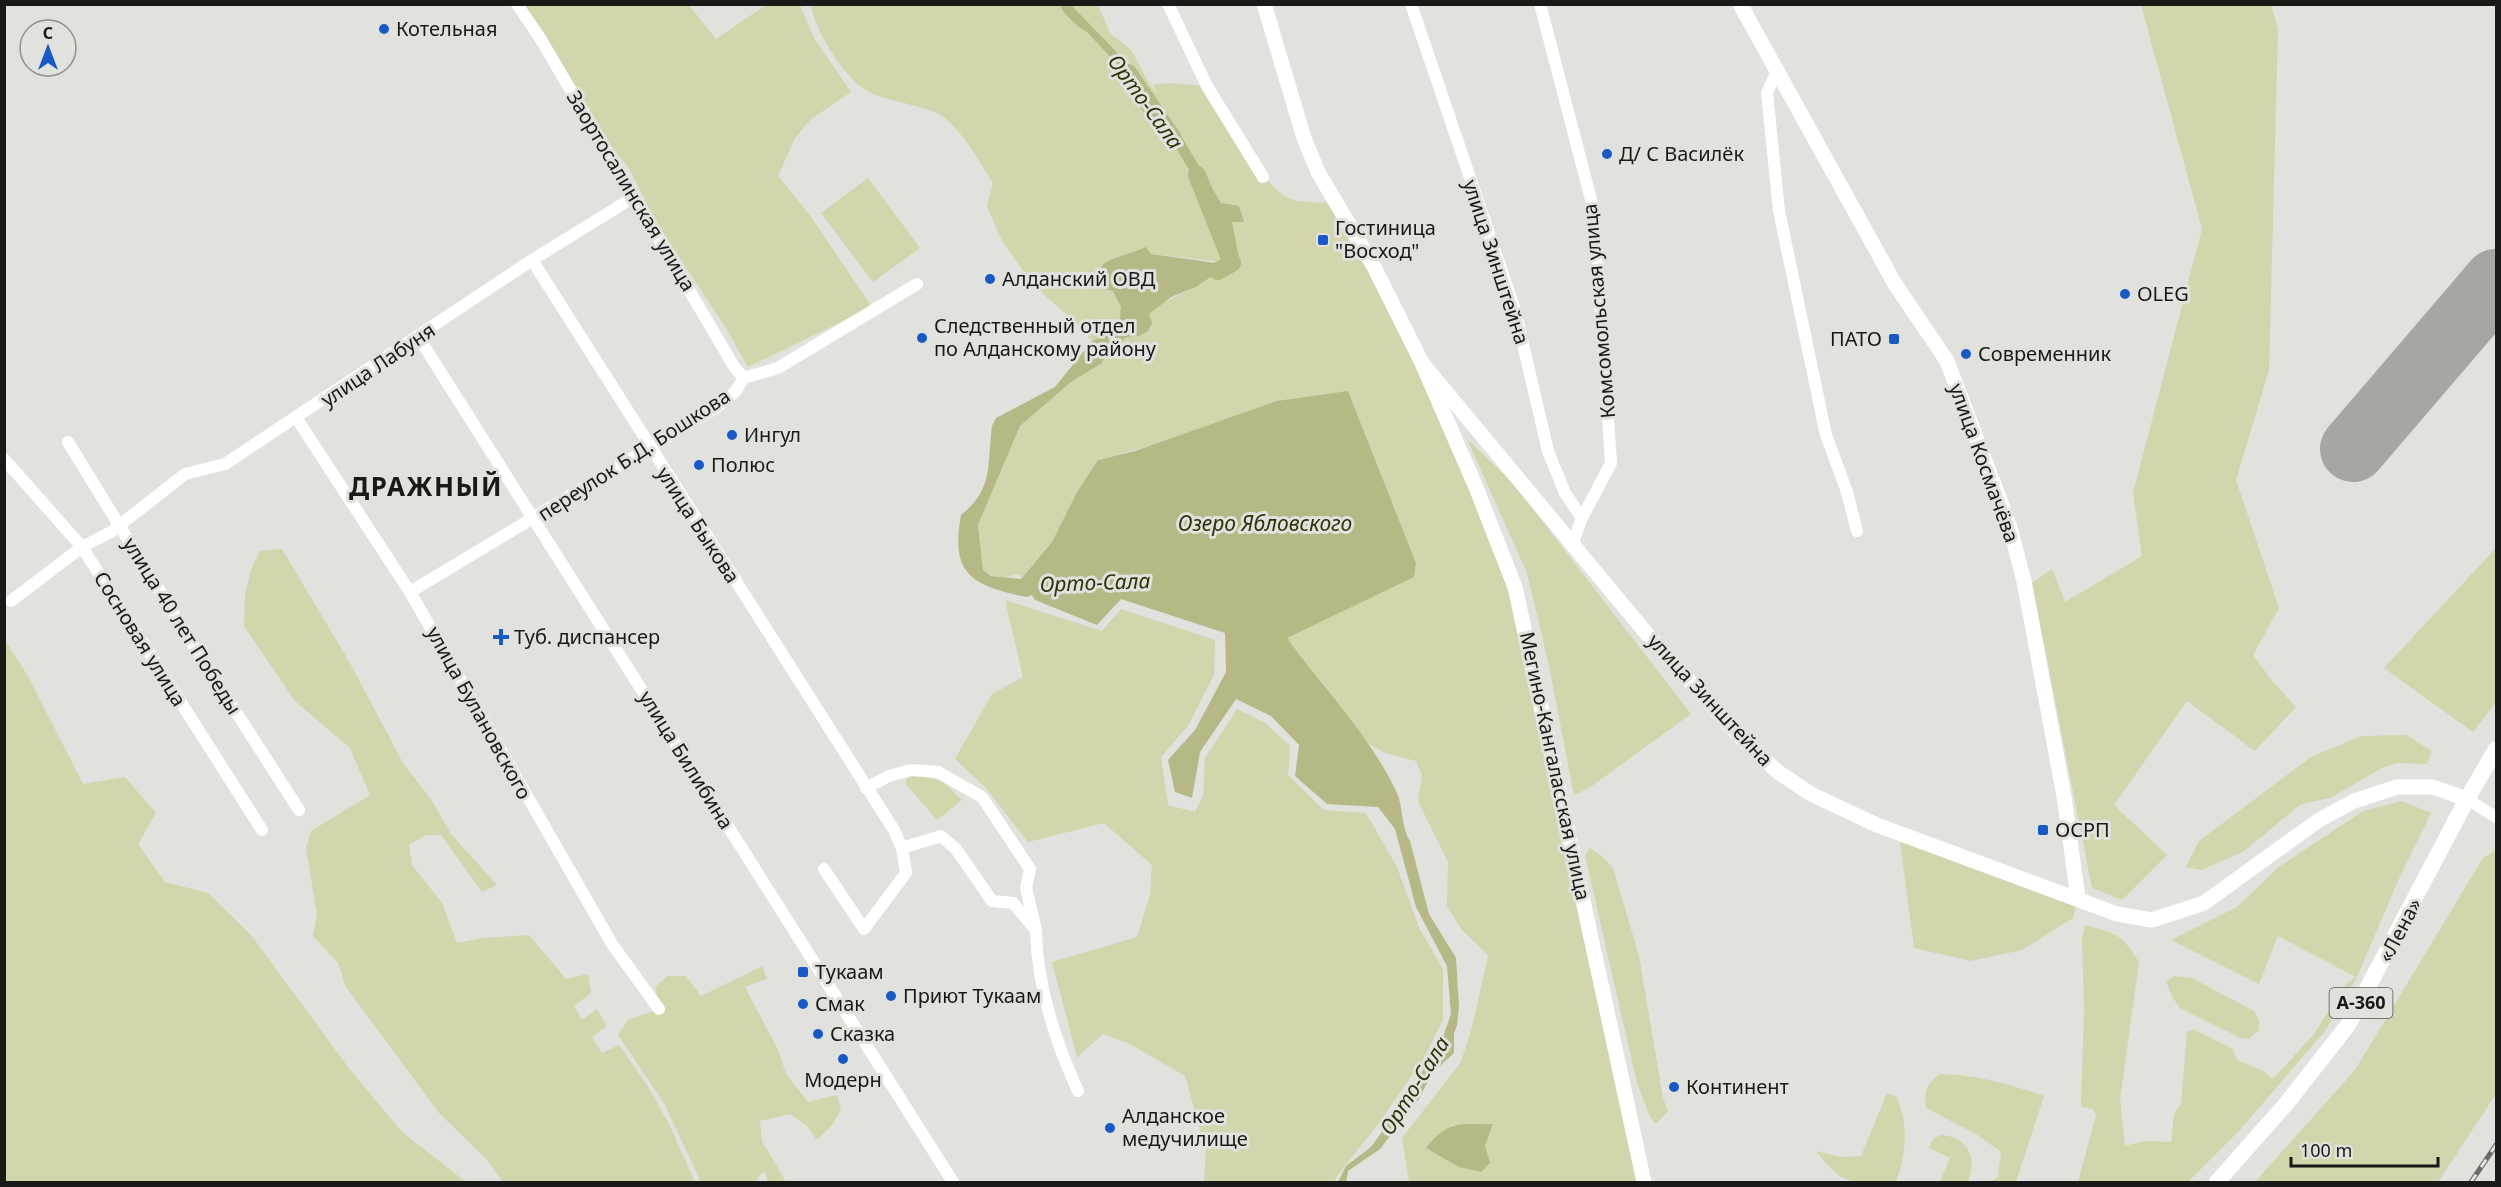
<svg xmlns="http://www.w3.org/2000/svg" width="2501" height="1187" viewBox="0 0 2501 1187" font-family="'Noto Sans',sans-serif">
<style>
.green{fill:#d3d5ad;fill-rule:evenodd}
.water{fill:#b6b985}
.lines{fill:none;stroke-linecap:round;stroke-linejoin:round}
.river{stroke:#b6b985;stroke-width:18}
.runway{stroke:#a6a6a2;stroke-width:66}
.minor{stroke:#fff;stroke-width:12}
.major{stroke:#fff;stroke-width:15}
.highway{stroke:#fff;stroke-width:16}
.rail-casing{stroke:#6a6a67;stroke-width:5}
.rail{stroke:#e1e1dd;stroke-width:3;stroke-dasharray:9;stroke-linecap:butt}
.poi-dot{fill:#1959c5;stroke:#e1e1dd;stroke-width:2}
.labels{text-anchor:middle;stroke-width:6;stroke-linejoin:round;paint-order:stroke}
.shield{fill:#e1e1dd;stroke:#555553;stroke-width:1.5}
.shield-label{font-size:18px;font-weight:bold;fill:#191918}
.poi-label{font-size:20px;fill:#191918;stroke:#e1e1dd;text-anchor:start}
.street-label{font-size:20px;fill:#191918;stroke:#e1e1dd}
.water-label{font-size:21px;font-style:italic;fill:#2f3005;stroke:#e1e1dd}
.district-label{font-size:26px;font-weight:bold;letter-spacing:1.5px;fill:#191918;stroke:#e1e1dd}
</style>
<rect width="100%" height="100%" fill="#e1e1dd"/>
<!-- green -->
<path class="green" d="M517,5H689L716,39L766,5H800L814,38L851,92L810,120L795,138L778,176L809,214L872,307L748,367L726,328L658,225L628,167L590,120Z
M811,5H1098L1110,33L1131,50L1150,85L1159,95L1153,85L1169,83L1207,86C1223,113 1264,192 1293,200C1306,203 1321,202 1335,203L1374,267L1515,587L1644,1182H1409L1402,1138L1461,1062L1473,1024L1488,955L1462,930L1447,906L1448,862L1418,801L1422,775L1416,761L1385,753L1369,744L1286,638L1416,563L1348,391L1098,460L1052,542L1021,578L1019,574C1005,578 994,579 983,570L978,525L1020,426L1071,382L1102,363L1109,350L1127,337L1139,336L1149,314L1158,305L1196,287L1230,263L1151,254L1146,248C1116,260 1104,251 1096,287L1113,291L1121,307L1119,324L1107,334L1092,341L1077,324L1032,284L1001,239L987,206L993,183C980,163 963,131 943,117C929,106 891,102 873,94C846,82 815,32 811,5ZM1451,1125H1493L1485,1146L1459,1167L1446,1157Z
M2141,5H2271L2278,29L2269,370L2236,480L2279,608L2253,655L2273,682L2296,707L2255,751L2187,701L2114,805L2167,855L2122,900L2092,888L2032,583L2052,569L2065,602L2142,556L2133,493L2202,229Z
M868,178L920,248L873,282L821,213Z
M1467,439L1512,482L1691,714L1589,788L1574,795L1548,661L1527,573Z
M2496,548V702L2473,732L2384,668Z
M282,549L351,665L404,765L431,799L451,834L497,885L482,892L441,835H426L409,845L412,865L442,903L457,943L483,938L529,935L566,979L588,974L591,993L574,1006L582,1020L597,1009L607,1026L592,1037L602,1053L619,1045L647,1085L668,1122L695,1182H503L487,1160L439,1113L346,987L338,963L313,936L317,914L306,848L311,831L370,795L350,748L295,701L244,626L245,595L251,570L260,551Z
M1005,600L1102,631L1121,609L1215,640L1214,675L1188,726L1161,757L1168,805L1195,812L1203,795L1205,758L1237,709L1265,723L1290,746L1288,775L1324,810L1366,813L1397,867L1419,928L1443,969V1020L1422,1061L1376,1127L1336,1177L1335,1182H1204L1206,1151L1185,1076L1130,1044L1103,1034L1077,1057L1052,962L1137,937L1150,895L1152,865L1104,823L1028,842L986,788L955,759L992,694L1023,677Z
M4,639L28,676L83,784L125,777L156,813L138,844L165,882L208,893L251,935L348,1067L402,1132L466,1182H5Z
M2406,735L2432,751L2427,764L2397,763L2382,768L2330,798L2301,804L2243,852L2201,870L2186,867L2199,841L2311,757L2361,736Z
M918,774L943,782L962,800L937,820L906,784L907,778Z
M2402,801L2431,813L2398,881L2357,977L2325,1031L2239,1131L2188,1182H2078L2096,1115L2093,1109L2081,1107L2084,1009L2082,937L2085,925C2117,934 2121,933 2139,962L2120,1100L2125,1146L2144,1141L2171,1142L2174,1114L2181,1104L2187,1032L2193,1029L2233,1049L2237,1060L2263,1071L2273,1079L2314,1034L2345,985L2356,977L2278,936L2259,984L2171,940L2237,907L2280,866L2363,811Z
M1899,833L2078,898L2073,918L2022,950L1970,961L1914,948Z
M1590,848L1602,856L1613,868L1639,956L1663,1098L1668,1111L1656,1124L1650,1117L1637,1083L1585,855Z
M2496,850V1094L2438,1182H2255L2355,1070L2483,858Z
M762,966L767,979L745,987L779,1052L786,1074L808,1102L837,1095L841,1110L832,1125L817,1140L807,1126L790,1114L760,1121L762,1141L786,1182H768L764,1171L754,1182H701L664,1103L618,1035L628,1020L660,1009L655,987L668,976H686L701,996Z
M2174,976L2192,978L2254,1011L2259,1021V1030L2249,1039L2241,1038L2180,1008L2173,998L2166,982Z
M1940,1074C1972,1074 2014,1085 2044,1096L2016,1182H1990L1998,1177L2001,1152L1976,1134L1926,1108C1924,1092 1926,1083 1940,1074Z
M1887,1093L1897,1097C1909,1127 1906,1153 1896,1182C1852,1183 1843,1187 1816,1151L1841,1157L1861,1156Z
M1941,1135C1969,1137 1977,1159 1968,1182H1940L1950,1158L1929,1148L1933,1139Z"/>
<!-- water -->
<path class="water" d="M1060,5H1071L1130,66L1180,134L1221,203L1239,206L1244,222H1232L1238,253L1234,261L1196,287L1171,297L1149,314L1152,323L1148,331L1139,336L1127,337L1109,350L1102,363L1071,382L1020,426L978,525L983,570L991,576L1021,579L1052,542L1077,492L1098,460L1135,451L1277,401L1348,391L1416,563L1414,577L1287,638C1323,688 1368,733 1395,789C1404,805 1400,825 1410,841L1429,914L1456,958L1459,1007L1457,1025L1454,1034V1053L1432,1073L1419,1099L1380,1149L1348,1171L1346,1182H1338L1346,1166L1371,1147L1415,1086L1427,1062V1054L1443,1037L1451,1014L1447,966L1416,907L1395,829L1378,807L1327,804L1295,776L1299,745L1271,716L1236,699L1200,752L1192,798L1175,792L1168,760L1195,730L1226,672L1225,633L1121,599L1097,625L1035,600L1032,595L1026,597C972,585 950,575 961,515C994,489 987,464 992,426L996,418L1055,387L1092,341L1107,334L1119,324L1121,307L1113,291L1096,287L1103,264C1116,255 1132,254 1146,247L1151,254L1223,264L1232,251L1227,230L1214,202L1202,191L1163,127L1149,98L1087,32C1078,27 1063,14 1060,5Z
M1493,1124L1485,1146L1490,1163L1481,1172L1459,1167L1426,1148C1449,1119 1459,1125 1493,1124Z"/>
<g class="lines">
<!-- river -->
<path class="river" d="M1128,73L1172,137
M1197,175L1232,263L1218,271"/>
<!-- runway -->
<path class="runway" d="M2353,449L2496,282"/>
<!-- minor -->
<path class="minor" d="M517,4L540,38L735,368L744,378
M1168,4L1207,86L1263,177
M1411,4L1515,310L1548,451L1565,493L1582,518
M1540,4L1594,211L1611,463L1582,518L1573,542
M1778,69L1767,93L1779,211L1826,435L1847,492L1857,531
M532,260L894,830L902,848L906,873L864,929L824,869
M419,338L953,1182
M297,419L410,592L612,944L659,1009
M68,442L186,634L299,810
M4,459L82,547L262,830
M410,592L717,407L735,392L744,378L778,368L917,284
M11,601L82,547L111,532L185,474L225,464L532,260L634,197
M866,788L889,776L911,770L938,772L982,797L1030,869L1026,888L1036,930L1013,903L992,901L956,849L941,836L902,848
M2467,799L2496,817
M1036,930C1037,985 1055,1041 1078,1091"/>
<!-- major -->
<path class="major" d="M1264,4L1304,138L1318,172L1374,267L1422,363L1475,485L1515,587L1644,1182
M1740,4L1895,284L1947,361L2009,524L2024,581L2064,796L2078,898
M1422,363L1647,634L1742,739L1778,772L1811,794L1877,825L2117,914L2152,920L2204,903L2319,820L2354,801L2397,787H2433L2467,799"/>
<!-- highway -->
<path class="highway" d="M2217,1182L2286,1104L2348,1025L2467,799L2496,749"/>
<!-- rail casing -->
<g class="rail-casing">
<path id="rail" d="M2471,1182L2496,1145"/>
</g>
<!-- rail -->
<use href="#rail" class="rail"/>
</g>
<!-- markers -->
<g class="poi-dot">
<circle cx="384" cy="29" r="6"/>
<circle cx="1607" cy="154" r="6"/>
<rect x="1317" y="234" width="12" height="12" rx="3"/>
<circle cx="990" cy="279" r="6"/>
<circle cx="2125" cy="294" r="6"/>
<circle cx="922" cy="338" r="6"/>
<rect x="1888" y="333" width="12" height="12" rx="3"/>
<circle cx="1966" cy="354" r="6"/>
<circle cx="732" cy="435" r="6"/>
<circle cx="699" cy="465" r="6"/>
<path d="M498 628h6v6h6v6h-6v6h-6v-6h-6v-6h6z"/>
<rect x="2037" y="824" width="12" height="12" rx="3"/>
<rect x="797" y="966" width="12" height="12" rx="3"/>
<circle cx="891" cy="996" r="6"/>
<circle cx="803" cy="1004" r="6"/>
<circle cx="818" cy="1034" r="6"/>
<circle cx="843" cy="1059" r="6"/>
<circle cx="1674" cy="1087" r="6"/>
<circle cx="1110" cy="1128" r="6"/>
</g>
<g class="labels">
<!-- shield labels -->
<rect class="shield" x="2329.5" y="988" width="63" height="30" rx="4.5"/>
<g class="shield-label">
<text x="2361" y="1009">А-360</text>
</g>
<!-- poi labels -->
<g class="poi-label">
<text x="396" y="36">Котельная</text>
<text x="1619" y="161">Д/ С Василёк</text>
<text x="1335" y="235">Гостиница<tspan x="1335" dy="23">"Восход"</tspan></text>
<text x="1002" y="286">Алданский ОВД</text>
<text x="2137" y="301">OLEG</text>
<text x="934" y="333">Следственный отдел<tspan x="934" dy="23">по Алданскому району</tspan></text>
<text x="1882" y="346" text-anchor="end">ПАТО</text>
<text x="1978" y="361">Современник</text>
<text x="744" y="442">Ингул</text>
<text x="711" y="472">Полюс</text>
<text x="514" y="644">Туб. диспансер</text>
<text x="2055" y="837">ОСРП</text>
<text x="815" y="979">Тукаам</text>
<text x="903" y="1003">Приют Тукаам</text>
<text x="815" y="1011">Смак</text>
<text x="830" y="1041">Сказка</text>
<text x="843" y="1087" text-anchor="middle">Модерн</text>
<text x="1686" y="1094">Континент</text>
<text x="1122" y="1123">Алданское<tspan x="1122" dy="23">медучилище</tspan></text>
</g>
<!-- street labels -->
<g class="street-label">
<text transform="translate(631 191) rotate(59)" y="7">Заортосалинская улица</text>
<text transform="translate(1496 262) rotate(72)" y="7">улица Зинштейна</text>
<text transform="translate(1599 311) rotate(-95)" y="7">Комсомольская улица</text>
<text transform="translate(378 365) rotate(-34)" y="7">улица Лабуня</text>
<text transform="translate(634 455) rotate(-33)" y="7">переулок Б.Д. Бошкова</text>
<text transform="translate(1984 463) rotate(70)" y="7">улица Космачёва</text>
<text transform="translate(698 525) rotate(57)" y="7">улица Быкова</text>
<text transform="translate(182 626) rotate(58)" y="7">улица 40 лет Победы</text>
<text transform="translate(140 639) rotate(58)" y="7">Сосновая улица</text>
<text transform="translate(1710 700) rotate(47)" y="7">улица Зинштейна</text>
<text transform="translate(479 713) rotate(61)" y="7">улица Булановского</text>
<text transform="translate(686 760) rotate(58)" y="7">улица Билибина</text>
<text transform="translate(1555 766) rotate(78)" y="7">Мегино-Кангаласская улица</text>
<text transform="translate(2400 930) rotate(-62)" y="7">«Лена»</text>
</g>
<!-- water labels -->
<g class="water-label">
<text transform="translate(1145 102) rotate(54)" y="7">Орто-Сала</text>
<text x="1265" y="531">Озеро Ябловского</text>
<text transform="translate(1095 583) rotate(-2)" y="7">Орто-Сала</text>
<text transform="translate(1415 1086) rotate(-58)" y="7">Орто-Сала</text>
</g>
<!-- district labels -->
<g class="district-label">
<text x="426" y="496">ДРАЖНЫЙ</text>
</g>
</g>
<!-- border -->
<rect width="2501" height="1187" fill="none" stroke="#191918" stroke-width="12"/>
<!-- north arrow -->
<g transform="translate(48 48)"><circle r="28" fill="#e1e1dd" stroke="#91918e" stroke-width="1.5"/>
<path d="M0-4.5L10 22L0 15L-10 22Z" fill="#1959c5"/>
<text y="-9" font-size="16" font-weight="bold" text-anchor="middle" fill="#191918">С</text>
</g>
<!-- scale -->
<path d="M2291 1157v9h147v-9" fill="none" stroke="#191918" stroke-width="3"/>
<text x="2300" y="1157" font-size="18" fill="#191918" stroke="#e1e1dd" stroke-width="4.5" paint-order="stroke">100 m</text>
</svg>
